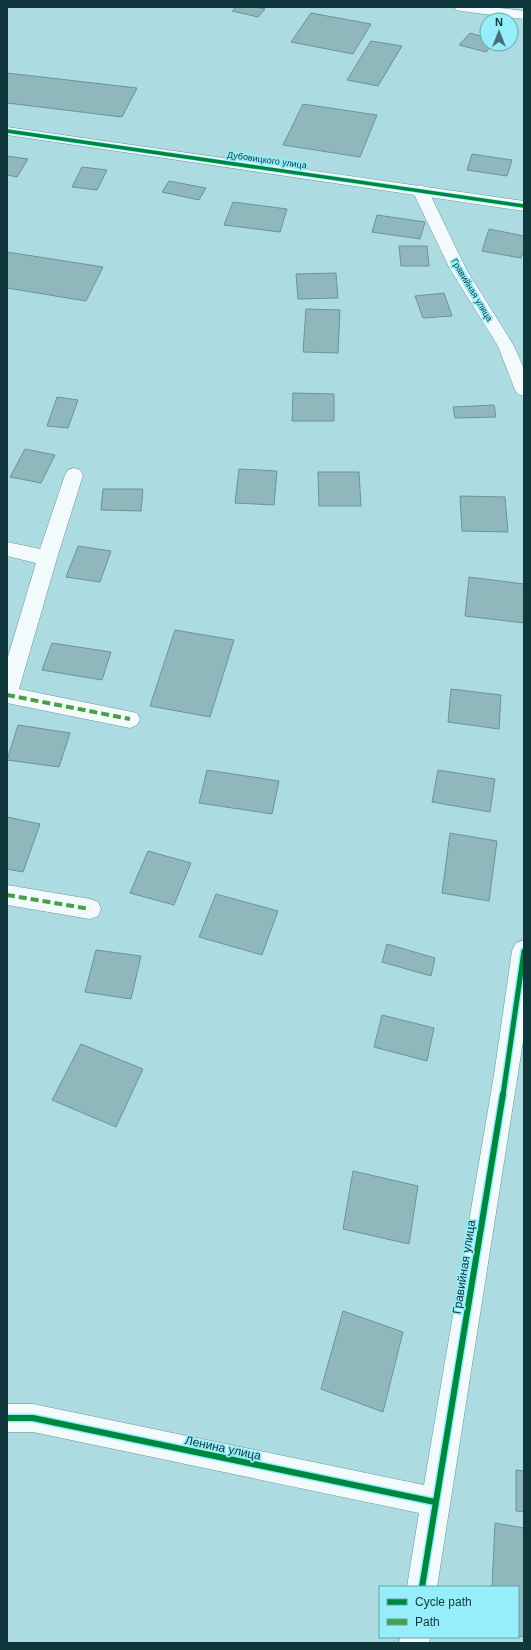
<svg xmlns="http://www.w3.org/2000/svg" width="531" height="1650" viewBox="0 0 531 1650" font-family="Arial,sans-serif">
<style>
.building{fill:#8fb7bc;stroke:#6b9499}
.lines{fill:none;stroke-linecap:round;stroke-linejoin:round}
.minor-casing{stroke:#719498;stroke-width:1}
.tertiary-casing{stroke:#719498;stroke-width:1}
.minor{fill:#f3fafb;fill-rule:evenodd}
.tertiary{fill:#f3fafb;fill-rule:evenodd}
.quiet{stroke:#499f44;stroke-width:4;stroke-dasharray:8 4;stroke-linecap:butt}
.cycleway-far2-casing{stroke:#95eef9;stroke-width:5}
.cycleway-far1-casing{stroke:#95eef9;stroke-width:8}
.cycleway-casing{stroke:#95eef9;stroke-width:9}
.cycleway-far2{stroke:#00873e;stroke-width:3.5}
.cycleway-far1{stroke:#00873e;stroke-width:5}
.cycleway{stroke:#00873e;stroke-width:6}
.labels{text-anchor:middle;stroke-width:3.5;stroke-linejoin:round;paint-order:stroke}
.far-street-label{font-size:9px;fill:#0f363a;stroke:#95eef9}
.near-street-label{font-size:12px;fill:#0f363a;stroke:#95eef9}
</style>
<rect width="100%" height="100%" fill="#acdce2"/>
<!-- building -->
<path class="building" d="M236,7H256L265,9L258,17L232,11Z
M311,13L371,24L353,54L291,42Z
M470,33L487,38V44H493L486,52L459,45Z
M371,41L402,46L378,86L347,80Z
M7,73L137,88L122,117L7,103Z
M303,104L377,115L360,157L283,145Z
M472,154L512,160L507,176L467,170Z
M7,156L28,159L17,177L7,175Z
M82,167L107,170L97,190L72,187Z
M169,181L206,188L199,200L162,192Z
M233,202L287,209L280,232L224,225Z
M377,215L425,222L420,239L372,232Z
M489,229L524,236V249L521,258L482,251Z
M399,246H427L429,266H401Z
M7,252L103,267L86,301L7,288Z
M336,273L338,298L298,299L296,274Z
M444,293L452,316L423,318L415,296Z
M306,309L340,310L338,353L303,352Z
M293,393L334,394V421H292Z
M57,397L78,400L68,428L47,426Z
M494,405L496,417L455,418L453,407Z
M25,449L55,455L41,483L10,477Z
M239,469L277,471L274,505L235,503Z
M318,472H359L361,506H319Z
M103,489H143L141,511L101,510Z
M460,496L505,497L508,532L462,531Z
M78,546L111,551L100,582L66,577Z
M469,577L524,584V623L465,616Z
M175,630L234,640L210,717L150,706Z
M52,643L111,652L102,680L42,670Z
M451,689L501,695L499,729L448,722Z
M18,725L70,733L59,767L7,760Z
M207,770L279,781L272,814L199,803Z
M438,770L495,779L490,812L432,802Z
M7,817L40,824L23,872L7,869Z
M450,833L497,841L489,901L442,893Z
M148,851L191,863L174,905L130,893Z
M216,894L278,911L262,955L199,937Z
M387,944L435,958L431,976L382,962Z
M96,950L141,956L131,999L85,992Z
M382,1015L434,1028L427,1061L374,1047Z
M81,1044L143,1069L116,1127L52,1100Z
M353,1171L418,1186L409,1244L343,1229Z
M343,1311L403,1332L383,1412L321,1389Z
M516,1470L524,1471V1512L516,1511Z
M495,1523L524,1528V1637L518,1636V1587H492Z"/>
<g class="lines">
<!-- minor casing -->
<g class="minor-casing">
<path id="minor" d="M454,7H492L524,11V19L461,11L456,10Z
M420,185L425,187L428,190L466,269L514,346L524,369V396L518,394L515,390L498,346L450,269L412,190L415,187Z
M74,468L80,470L83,475L57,558L19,689L137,713L140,719L137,725L130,728L7,703V660L36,563L7,556V542L40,549L65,475L68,470Z
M7,885L90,899L98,902L101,909L98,916L90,919L7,905Z
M524,940V1035L437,1587H407L419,1513L33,1432H7V1404H33L424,1485L494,1075L512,951L516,943Z
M400,1637H430L429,1643H399Z"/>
</g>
<!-- tertiary casing -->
<g class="tertiary-casing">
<path id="tertiary" d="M7,127L524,201V211L7,135Z"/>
</g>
<!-- minor -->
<use href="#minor" class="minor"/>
<!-- tertiary -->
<use href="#tertiary" class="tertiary"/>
<!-- quiet -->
<path class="quiet" d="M7,695L130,719
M7,895L90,909"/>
<!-- cycleway-far2 casing -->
<g class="cycleway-far2-casing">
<path id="cycleway-far2" d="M7,131L524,206"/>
</g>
<!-- cycleway-far1 casing -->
<g class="cycleway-far1-casing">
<path id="cycleway-far1" d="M503,1095L524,951"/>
</g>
<!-- cycleway casing -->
<g class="cycleway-casing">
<path id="cycleway" d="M7,1418H33L435,1502
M422,1587L503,1094"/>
</g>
<!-- cycleway-far2 -->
<use href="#cycleway-far2" class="cycleway-far2"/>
<!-- cycleway-far1 -->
<use href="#cycleway-far1" class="cycleway-far1"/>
<!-- cycleway -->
<use href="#cycleway" class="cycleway"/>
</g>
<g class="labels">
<!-- far-street labels -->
<g class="far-street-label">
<text transform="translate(267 160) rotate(8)" y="3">Дубовицкого улица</text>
<text transform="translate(472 290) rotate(59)" y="3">Гравийная улица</text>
</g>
<!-- near-street labels -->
<g class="near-street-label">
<text transform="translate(464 1267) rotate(-81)" y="4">Гравийная улица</text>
<text transform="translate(223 1448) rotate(12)" y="4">Ленина улица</text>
</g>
</g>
<!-- border -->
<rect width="531" height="1650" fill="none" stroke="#0f363a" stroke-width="16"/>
<!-- legend -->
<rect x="379" y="1586" width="140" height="52" fill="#95eef9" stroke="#5fa4ad"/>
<rect x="387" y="1599" width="20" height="6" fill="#00873e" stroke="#5fa4ad"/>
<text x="415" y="1606" font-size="12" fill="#0f363a">Cycle path</text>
<rect x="387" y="1619" width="20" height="6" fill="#499f44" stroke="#5fa4ad"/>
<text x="415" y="1626" font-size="12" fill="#0f363a">Path</text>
<!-- north arrow -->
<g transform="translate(499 32)"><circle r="19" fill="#95eef9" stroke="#5fa4ad"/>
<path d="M0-3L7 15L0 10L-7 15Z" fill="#467075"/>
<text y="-6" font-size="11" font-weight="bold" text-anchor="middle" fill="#0f363a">N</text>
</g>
</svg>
